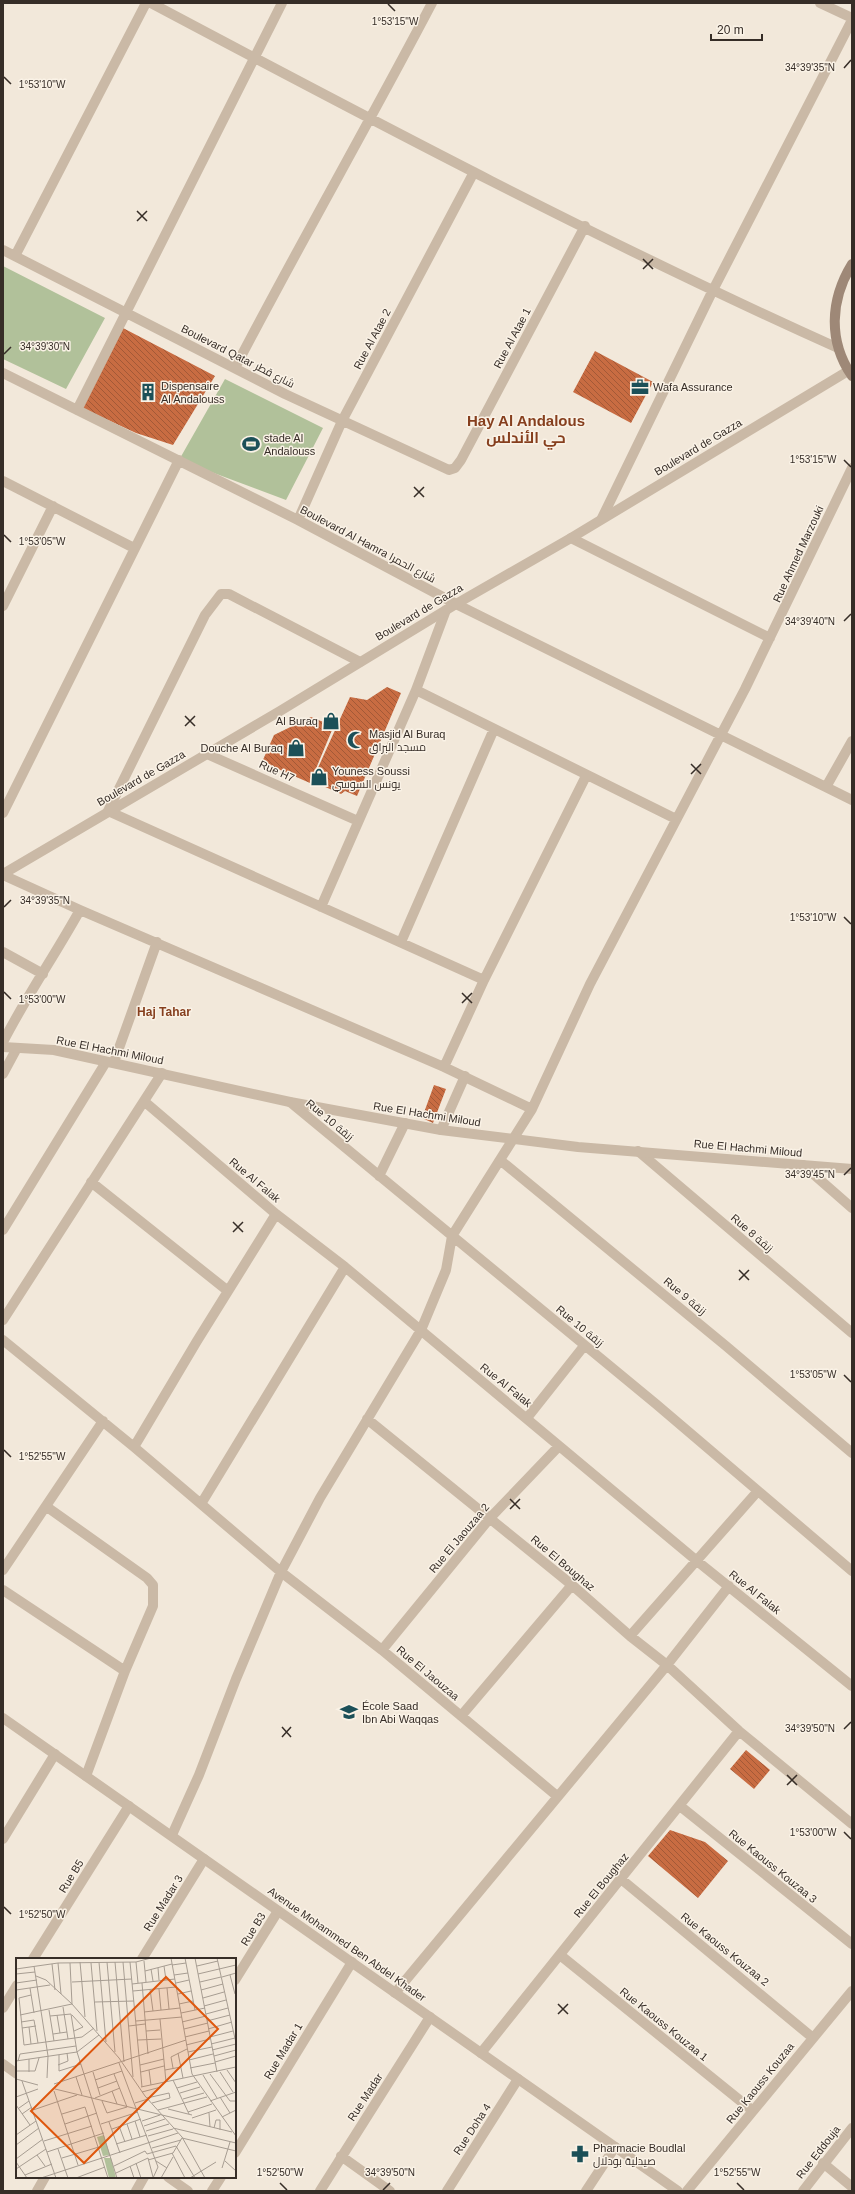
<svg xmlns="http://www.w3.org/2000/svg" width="855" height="2194" viewBox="0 0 855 2194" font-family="Arial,Cairo,sans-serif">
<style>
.green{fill:#b1c19a}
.building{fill:url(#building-back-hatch)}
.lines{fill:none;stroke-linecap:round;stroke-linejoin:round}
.pedestrian{stroke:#cab9a6;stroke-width:10}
.minor{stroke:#cab9a6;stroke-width:10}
.tertiary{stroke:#cab9a6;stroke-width:10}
.secondary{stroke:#9e8877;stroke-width:10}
.ticks{fill:none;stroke:#362d27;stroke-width:1.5}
.labels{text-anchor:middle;stroke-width:3;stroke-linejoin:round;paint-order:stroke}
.street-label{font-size:11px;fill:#362d27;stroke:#faf2e6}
.poi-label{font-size:11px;fill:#362d27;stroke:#faf2e6;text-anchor:start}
.neighbourhood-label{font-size:12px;font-weight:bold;fill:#863f1e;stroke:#faf2e6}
.district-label{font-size:15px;font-weight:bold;fill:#863f1e;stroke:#faf2e6}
.inset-road{fill:none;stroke:#a79d92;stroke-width:1}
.view{fill:#df570d;fill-opacity:0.15;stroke:#df570d;stroke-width:2}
.inset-edge{fill:none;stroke:#362d27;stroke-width:2}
.ticks-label{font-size:10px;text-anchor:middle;fill:#362d27;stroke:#faf2e6;stroke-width:3;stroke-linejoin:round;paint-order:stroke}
</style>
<defs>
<pattern id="building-back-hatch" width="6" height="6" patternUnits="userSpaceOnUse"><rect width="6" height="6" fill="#c86c42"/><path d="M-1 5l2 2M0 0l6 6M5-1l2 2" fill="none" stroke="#a35937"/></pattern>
</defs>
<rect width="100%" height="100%" fill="#f2e8da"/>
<!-- green -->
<path class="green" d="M3,266L105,318L66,389L3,359Z
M225,379L323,428L286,500L179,460Z"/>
<!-- building -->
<path class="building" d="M123,328L215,376L173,445L136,433L82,408Z
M595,351L653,382L631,423L573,392Z
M387,687L401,693L357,796L345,791L341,794L312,781L350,697L367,700Z
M329,715L337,718L310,783L262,762L274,735L311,717L326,723Z
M434,1085L446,1089L433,1123L422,1118Z
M746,1750L770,1770L754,1789L730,1769Z
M670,1830L705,1842L728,1861L698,1898L648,1856Z"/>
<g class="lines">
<!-- pedestrian -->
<path class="pedestrian" d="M441,1130L465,1076"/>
<!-- minor -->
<path class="minor" d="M151,3C377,123 604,243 838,348
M820,3L852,18
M3,250L285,394L449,470L455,468L461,460L585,226
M15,256L146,3
M235,368C299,245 368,125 432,3
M3,373L298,520L456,604L852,800
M77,410L282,3
M3,481L134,548
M602,518L712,292L852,20
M298,520L342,421L474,172
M571,538L770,638
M3,606L53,506
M360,662L229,594H221L205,615L108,811L484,980
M416,690L676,819
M207,754L358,821
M826,787L852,741
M3,813L179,460
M3,875L80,910L444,1067L532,1109
M321,907L416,690L446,610
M401,942L494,729
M3,952L43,974
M3,1042C26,997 55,955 80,910
M114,1062L157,942
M444,1067L484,980L586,776
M3,1074L17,1048
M145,1102L276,1214L345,1267L697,1561L852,1686
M290,1102L656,1404L852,1571
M638,1151L852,1333
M500,1160L726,1346L852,1453
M803,1165L852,1208
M379,1176L405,1123
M91,1182L228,1291
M3,1230L106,1062
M3,1320L162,1073
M3,1340L134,1447L281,1572L382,1650L557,1796
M527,1418L584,1346
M367,1419L572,1585L630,1636L667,1665L739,1731L852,1824
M134,1447L197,1341L276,1214
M201,1504L345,1267
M47,1507L147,1578L153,1585V1606L125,1671L86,1776
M3,1570L103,1421
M3,1590L125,1671
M630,1636L757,1492
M382,1650L490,1518L559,1446
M461,1716L572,1585
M680,1806L852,1944
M172,1835L199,1775L236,1679L281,1572L320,1498L421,1330L446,1270L452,1236L532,1109L590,984L745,689L852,468
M3,1839L55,1754
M621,1879L813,2038
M560,1955L753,2111
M33,1959L129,1806
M142,1959L204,1859
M235,1980L278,1911
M395,1993L667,1665L729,1586
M3,2008L17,1985
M481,2053L739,1731
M3,2064L17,2074
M235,2153L352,1962
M341,2156L390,2191
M823,2163L852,2187
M168,2177L188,2191
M37,2191L45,2177
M136,2191L144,2177
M212,2191L221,2177
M320,2191L430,2017
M447,2191L518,2079
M586,2191L615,2147
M687,2191L852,1991
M803,2191L852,2128"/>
<!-- tertiary -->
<path class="tertiary" d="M3,874L280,711L456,604L571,538L848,371
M3,1047L54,1050L290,1102L441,1130L578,1147L852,1169
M3,1718L678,2191"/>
<!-- secondary -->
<path class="secondary" d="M852,264C830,300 828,341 852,376"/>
</g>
<!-- ticks -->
<path class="ticks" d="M388,4L395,11M844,68L851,60M4,77L11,84M137,211L147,221M137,221L147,211M643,259L653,269M643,269L653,259M4,354L11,347M844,460L851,467M414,487L424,497M414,497L424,487M4,535L11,542M844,621L851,614M185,716L195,726M185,726L195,716M691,764L701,774M691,774L701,764M4,907L11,900M844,917L851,924M4,992L11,999M462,993L472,1003M462,1003L472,993M844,1175L851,1168M233,1222L243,1232M233,1232L243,1222M739,1270L749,1280M739,1280L749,1270M844,1375L851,1382M4,1450L11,1457M510,1499L520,1509M510,1509L520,1499M282,1727L291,1737M844,1729L851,1722M282,1737L291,1727M787,1775L797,1785M787,1785L797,1775M844,1832L851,1839M4,1907L11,1914M558,2004L568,2014M558,2014L568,2004M280,2183L287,2190M737,2183L744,2190M383,2190L390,2183"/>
<!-- icons -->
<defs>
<g id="office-bare" transform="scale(1.38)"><path d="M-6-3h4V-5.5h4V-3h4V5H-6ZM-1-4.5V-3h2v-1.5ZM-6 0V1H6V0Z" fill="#1c5058" stroke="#faf2e6" stroke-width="2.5" paint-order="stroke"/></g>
<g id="building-bare" transform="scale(1.38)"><path d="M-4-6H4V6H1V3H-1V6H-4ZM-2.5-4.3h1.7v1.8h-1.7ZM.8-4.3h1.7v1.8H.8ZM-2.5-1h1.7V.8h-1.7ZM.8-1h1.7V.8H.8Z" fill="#1c5058" stroke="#faf2e6" stroke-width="2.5" paint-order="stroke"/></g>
<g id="stadium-bare" transform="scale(1.38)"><path d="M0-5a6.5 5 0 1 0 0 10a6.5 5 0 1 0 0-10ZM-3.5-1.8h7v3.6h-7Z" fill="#1c5058" stroke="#faf2e6" stroke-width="2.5" paint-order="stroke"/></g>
<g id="shop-bare" transform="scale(1.38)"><path d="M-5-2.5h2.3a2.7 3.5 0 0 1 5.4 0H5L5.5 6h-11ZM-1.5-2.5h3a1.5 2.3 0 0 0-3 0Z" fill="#1c5058" stroke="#faf2e6" stroke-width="2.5" paint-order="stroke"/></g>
<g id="mosque-bare" transform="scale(1.38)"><path d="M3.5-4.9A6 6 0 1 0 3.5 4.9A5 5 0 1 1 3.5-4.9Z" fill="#1c5058" stroke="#faf2e6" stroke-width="2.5" paint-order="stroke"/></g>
<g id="school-bare" transform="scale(1.38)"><path d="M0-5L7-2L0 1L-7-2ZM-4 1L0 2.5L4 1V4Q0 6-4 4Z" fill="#1c5058" stroke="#faf2e6" stroke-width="2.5" paint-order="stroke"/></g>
<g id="pharmacy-bare" transform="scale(1.38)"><path d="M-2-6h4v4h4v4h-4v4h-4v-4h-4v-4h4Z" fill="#1c5058" stroke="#faf2e6" stroke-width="2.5" paint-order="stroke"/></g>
</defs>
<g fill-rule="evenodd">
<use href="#office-bare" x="640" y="387"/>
<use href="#building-bare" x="148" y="392"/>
<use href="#stadium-bare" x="251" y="444"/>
<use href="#shop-bare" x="331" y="721"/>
<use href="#mosque-bare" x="356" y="740"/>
<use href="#shop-bare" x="296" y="748"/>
<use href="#shop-bare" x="319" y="777"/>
<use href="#school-bare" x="349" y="1712"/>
<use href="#pharmacy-bare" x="580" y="2154"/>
</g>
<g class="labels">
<!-- street labels -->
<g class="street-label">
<text transform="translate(512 338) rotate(-62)" y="4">Rue Al Atae 1</text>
<text transform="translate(372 339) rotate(-62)" y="4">Rue Al Atae 2</text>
<text transform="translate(238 356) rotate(27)" y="4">Boulevard Qatar شارع قطر</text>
<text transform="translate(698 447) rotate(-31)" y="4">Boulevard de Gazza</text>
<text transform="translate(368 544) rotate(28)" y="4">Boulevard Al Hamra شارع الحمرا</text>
<text transform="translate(798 554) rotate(-65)" y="4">Rue Ahmed Marzouki</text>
<text transform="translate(419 612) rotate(-31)" y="4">Boulevard de Gazza</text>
<text transform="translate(277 771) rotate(24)" y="4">Rue H7</text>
<text transform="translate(141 778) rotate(-30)" y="4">Boulevard de Gazza</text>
<text transform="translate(110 1050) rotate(11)" y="4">Rue El Hachmi Miloud</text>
<text transform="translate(427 1114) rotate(9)" y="4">Rue El Hachmi Miloud</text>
<text transform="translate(330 1120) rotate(40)" y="4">Rue 10 زنقة</text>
<text transform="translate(748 1148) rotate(5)" y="4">Rue El Hachmi Miloud</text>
<text transform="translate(255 1180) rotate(40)" y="4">Rue Al Falak</text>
<text transform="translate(752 1233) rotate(41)" y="4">Rue 8 زنقة</text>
<text transform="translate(685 1296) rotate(40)" y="4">Rue 9 زنقة</text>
<text transform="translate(580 1326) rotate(40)" y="4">Rue 10 زنقة</text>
<text transform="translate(506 1385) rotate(39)" y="4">Rue Al Falak</text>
<text transform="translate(459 1538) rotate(-50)" y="4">Rue El Jaouzaa 2</text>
<text transform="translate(563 1563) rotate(40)" y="4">Rue El Boughaz</text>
<text transform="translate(755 1592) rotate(39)" y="4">Rue Al Falak</text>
<text transform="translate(428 1673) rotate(40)" y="4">Rue El Jaouzaa</text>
<text transform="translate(773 1866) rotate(39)" y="4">Rue Kaouss Kouzaa 3</text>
<text transform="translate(71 1876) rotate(-58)" y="4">Rue B5</text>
<text transform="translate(601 1885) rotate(-51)" y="4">Rue El Boughaz</text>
<text transform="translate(163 1903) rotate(-58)" y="4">Rue Madar 3</text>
<text transform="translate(253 1929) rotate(-58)" y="4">Rue B3</text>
<text transform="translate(347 1944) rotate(35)" y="4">Avenue Mohammed Ben Abdel Khader</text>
<text transform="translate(725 1949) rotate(39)" y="4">Rue Kaouss Kouzaa 2</text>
<text transform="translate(664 2024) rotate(39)" y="4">Rue Kaouss Kouzaa 1</text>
<text transform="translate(283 2051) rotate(-59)" y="4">Rue Madar 1</text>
<text transform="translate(760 2083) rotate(-51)" y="4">Rue Kaouss Kouzaa</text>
<text transform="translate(365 2097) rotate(-57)" y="4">Rue Madar</text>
<text transform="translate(472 2129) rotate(-57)" y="4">Rue Doha 4</text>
<text transform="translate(818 2152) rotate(-52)" y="4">Rue Eddouja</text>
</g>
<!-- poi labels -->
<g class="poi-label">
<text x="161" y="390">Dispensaire<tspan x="161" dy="13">Al Andalouss</tspan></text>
<text x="653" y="391">Wafa Assurance</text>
<text x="264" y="442">stade Al<tspan x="264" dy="13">Andalouss</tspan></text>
<text x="318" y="725" text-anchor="end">Al Buraq</text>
<text x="369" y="738">Masjid Al Buraq<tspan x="369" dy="13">مسجد البراق</tspan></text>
<text x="283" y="752" text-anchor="end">Douche Al Buraq</text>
<text x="332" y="775">Youness Soussi<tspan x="332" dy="13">يونس السوسي</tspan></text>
<text x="362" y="1710">École Saad<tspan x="362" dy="13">Ibn Abi Waqqas</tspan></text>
<text x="593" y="2152">Pharmacie Boudlal<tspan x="593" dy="13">صيدلية بودلال</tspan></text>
</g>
<!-- neighbourhood labels -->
<g class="neighbourhood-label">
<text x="164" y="1016">Haj Tahar</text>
</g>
<!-- district labels -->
<g class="district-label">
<text x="526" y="426">Hay Al Andalous<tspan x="526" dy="17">حي الأندلس</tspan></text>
</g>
</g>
<!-- overview -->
<g transform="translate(16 1958)">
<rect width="220" height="220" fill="#f2e8da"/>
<path d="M88,177L94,197L87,198L81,179ZM88,200H95L100,220H93Z" fill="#b1c19a"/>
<path class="inset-road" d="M155,0L176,116L220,178M169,0L179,52M179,0L201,114M201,0L220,85M128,3L130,24M64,4L69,59M83,4L90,84M91,4L99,94M99,4L108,104M107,4L117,119M114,4L126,129M120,4L122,25M42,5L45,36M75,5L81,73M36,6L39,32M156,7L170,5M18,8L32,98L31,120M148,8L150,22M181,8L202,3M142,10L143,22M0,11L42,5L120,4L135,0M135,11L137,23M129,13L156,6M0,16L19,14M182,16L220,7M158,17L172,15M214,17L219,36M20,18L30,22L56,46L103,100L129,138L166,179L189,220M206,19L220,15M56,24L116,21M184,24L205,19M0,25L21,22M126,25L132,96M160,25L173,22M116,26L159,21M14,30L18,55M151,30L153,51M134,31L137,53M143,31L145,52M0,32L34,27M185,32L207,26M117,33L160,29M162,36L175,33M15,37L3,40L8,87L66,79L78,70M187,40L208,34M79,44L118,43M163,46L177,43M188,48L210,42M47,49L52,81M33,52L38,83M128,54L164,50M165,55L189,50M190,56L212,50M4,57L56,46L54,5M41,57L44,75M56,57L67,69L58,73M34,58L55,56L61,94L101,220M144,61L150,124M120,63L166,59M191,63L214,57M5,64L18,62L22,85M166,64L190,58M113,68L129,66M13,69L15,86M6,70L20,68M168,71L192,65M192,71L216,64M130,73L144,72M37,76L51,74M169,79L193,73M194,79L217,73M122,82L145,81M195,86L219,80M170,87L194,81M196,92L220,86M172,94L196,89M162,95L167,120M43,97V113L65,106M198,98L220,92M173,102L197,96M0,103L61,94L83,77M2,103L4,96L60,88M199,104L220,98M103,105L142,209L137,220M42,107L52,103L51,95M124,107L148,101M157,110L155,99L171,91M174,110L199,105M133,112L135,127M149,112L165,109M211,112L220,125M0,113H19L23,100M13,114V101M77,114L84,137M125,114L148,108M204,114L217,134M194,116L214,143H220M187,117L201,140M60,119L66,137M0,121L22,127M79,122L106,113M157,122L173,156M6,123L40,220M38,126L170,82M125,129L220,109M82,130L101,123M161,130L181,124M39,131L216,174M38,133L62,207M96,133L101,146M126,134L145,129M164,135L184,129M0,139L22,131M204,139L214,155M79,140L104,130M131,140L153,135L154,140L136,145M167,141L188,135M86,143L91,155L111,149L98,116M194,143L220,134M119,145L132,141M0,147L14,167M3,150L13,143M152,151L176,157M17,152L61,137M142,152L191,139M172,154L196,146M193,155L194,169M6,156L16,149M46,156L69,149L92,220M206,159L220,152M176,160L200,152M119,163L124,179M126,163L144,157M93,164L104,195M49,166L81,155M85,166L122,154M111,166L116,181M103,168L109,184M128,168L149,161M157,170L220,185M198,170L200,162H204V172M96,171L125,161M130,173L153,166M0,177L20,163M132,178L157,171M166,180L220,193M28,183L76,168M100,186L131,177M0,187L23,170M136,190L165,182M42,191L52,220M129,193L131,196L160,188L179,220M31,194L88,175M156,195L169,220M21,197L29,208M46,200L83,189M0,201L27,181M132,202L157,195L166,180M140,203L151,210M209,203L220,213M0,204L11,220M120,205L125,220M98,208L129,193M114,208L118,220M206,210L214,184M0,211L30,191M100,215L132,200L137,219M9,217L36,206M25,220L162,175M60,220L89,209M145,220L157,199M174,220L200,204"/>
<path class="view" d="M150,19L202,71L68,205L15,153Z"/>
<rect width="220" height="220" class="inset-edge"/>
</g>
<g class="ticks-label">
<text x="395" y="25">1°53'15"W</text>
<text x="810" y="71">34°39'35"N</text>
<text x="42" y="88">1°53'10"W</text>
<text x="45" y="350">34°39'30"N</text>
<text x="813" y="463">1°53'15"W</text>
<text x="42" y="545">1°53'05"W</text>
<text x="810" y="625">34°39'40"N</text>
<text x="45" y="904">34°39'35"N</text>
<text x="813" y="921">1°53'10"W</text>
<text x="42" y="1003">1°53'00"W</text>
<text x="810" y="1178">34°39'45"N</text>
<text x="813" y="1378">1°53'05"W</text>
<text x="42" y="1460">1°52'55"W</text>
<text x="810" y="1732">34°39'50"N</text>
<text x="813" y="1836">1°53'00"W</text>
<text x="42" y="1918">1°52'50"W</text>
<text x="280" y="2176">1°52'50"W</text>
<text x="390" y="2176">34°39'50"N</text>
<text x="737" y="2176">1°52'55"W</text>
</g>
<!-- border -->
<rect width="855" height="2194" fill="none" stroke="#362d27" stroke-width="8"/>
<!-- scale -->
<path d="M711 34v6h51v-6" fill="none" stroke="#362d27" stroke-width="2"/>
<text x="717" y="34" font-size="12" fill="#362d27" stroke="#faf2e6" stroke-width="3" paint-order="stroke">20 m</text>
</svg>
